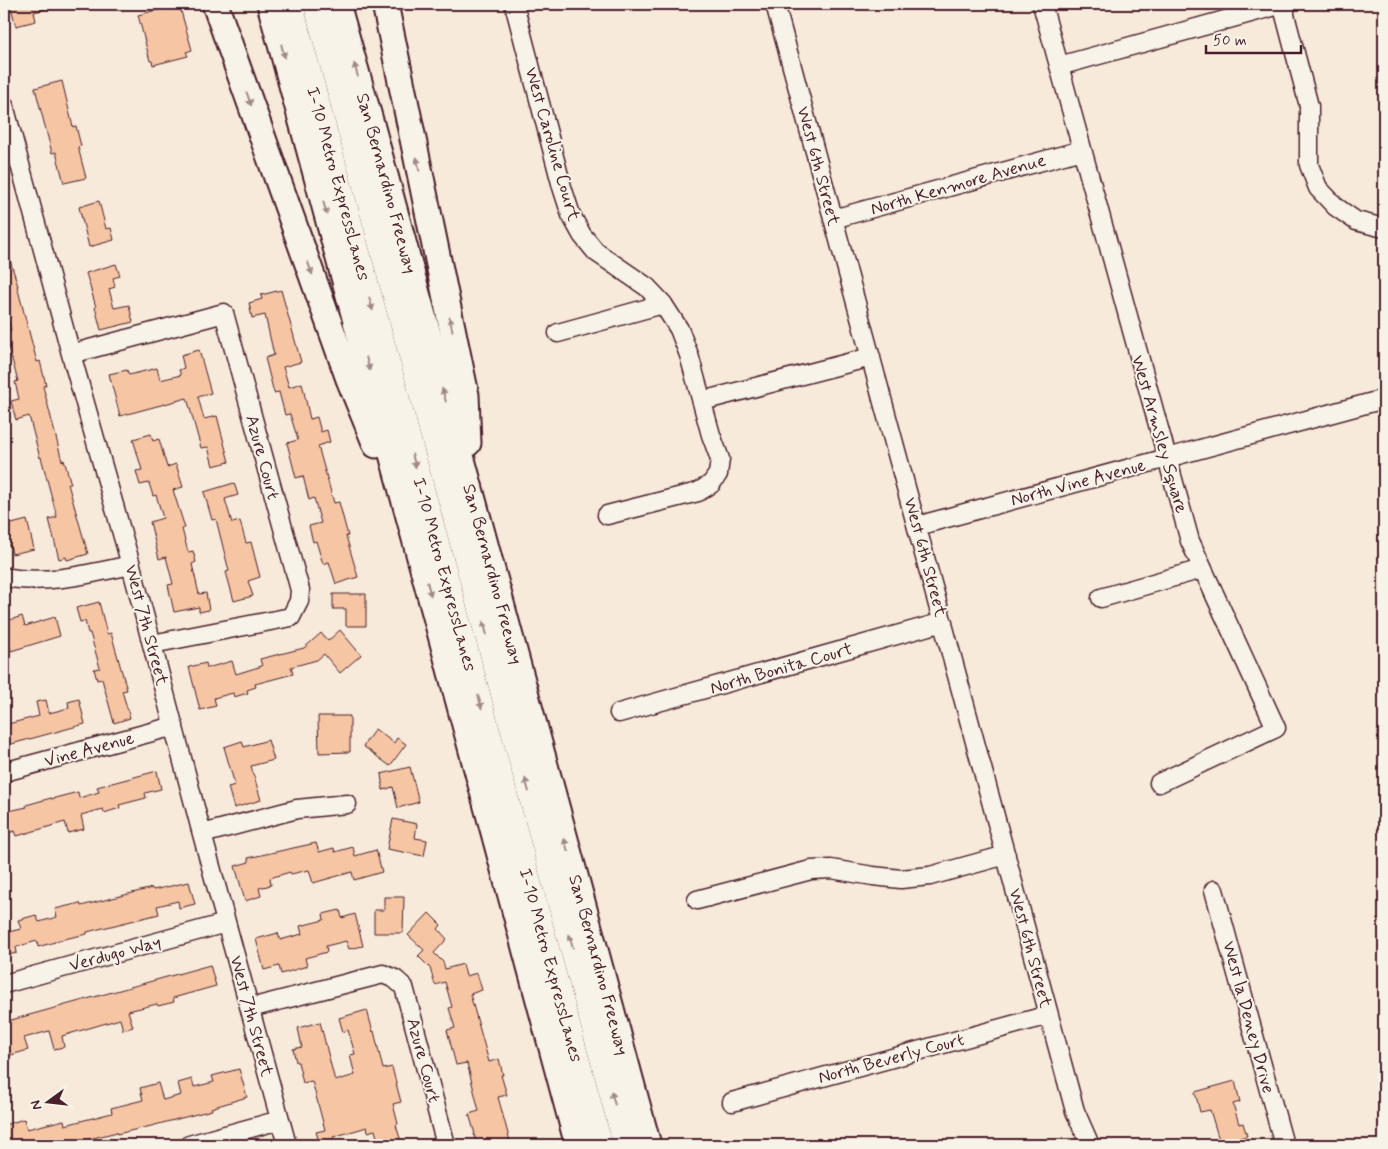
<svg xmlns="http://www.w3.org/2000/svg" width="1388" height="1149" viewBox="0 0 1388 1149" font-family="Mynerve,sans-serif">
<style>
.building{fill:#f5c5a4;stroke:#4a1f2b}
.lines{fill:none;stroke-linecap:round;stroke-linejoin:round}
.minor-casing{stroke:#4a1f2b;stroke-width:21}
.highway-casing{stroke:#4a1f2b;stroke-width:29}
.minor{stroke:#f7f3e8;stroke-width:18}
.highway{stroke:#f7f3e8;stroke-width:25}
.oneway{fill:#a0898a}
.labels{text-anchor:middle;stroke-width:4;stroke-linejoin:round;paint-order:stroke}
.street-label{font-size:18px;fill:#4a1f2b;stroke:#f7f3e8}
</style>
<rect width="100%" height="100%" fill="#f7eada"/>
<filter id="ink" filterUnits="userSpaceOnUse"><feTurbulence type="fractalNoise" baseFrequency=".02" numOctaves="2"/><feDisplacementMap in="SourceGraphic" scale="10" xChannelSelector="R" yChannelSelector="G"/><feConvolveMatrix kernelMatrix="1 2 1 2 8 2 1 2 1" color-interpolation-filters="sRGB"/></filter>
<g filter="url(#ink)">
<!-- building -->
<path class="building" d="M10,4H54V7L34,12L36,21L16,26Z
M179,4L192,50L186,52L188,56L153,65L152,61H150L138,15Z
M62,81L73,127L76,126L81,146L78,147L86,178L64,183L56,152L52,153L35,88Z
M99,201L106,229L111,228L114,240L89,247L79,207Z
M6,247L18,286H17L37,362L40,361L46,385L43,386L62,461L64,460L71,484H68L88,554L67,560L66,557L59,559L49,519L57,517L41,457L40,458L29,416L16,420L11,401L19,399L15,382L18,381L11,356H10L8,347L4,348V332L11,330L4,306V248Z
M116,264L120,276L113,278L115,287L109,289L114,308L129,305L133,322L101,330L95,307H96L86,273Z
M281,290L301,362L283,367L289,387L302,383L310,419L317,417L321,432L327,430L330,442L318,446L334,503L339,502L348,536H346L358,577L336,584L329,562L323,564L316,541L313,542L309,526L321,523L314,498L309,500L303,476L296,478L287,443L298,440L290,414L285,415L279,392L274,393L265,358L274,355L265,315L252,318L249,303L262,299L261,295Z
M199,350L211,393L198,397L204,419L217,416L229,462L213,466L208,447L201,448L187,398L120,416L109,374L127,370L129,375L157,368L160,380L181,375L179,370L184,368L181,355Z
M151,434L153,441L159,439L167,467L176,464L183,487L173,490L185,528L182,529L188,552L193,551L196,562L192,564L199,594L206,593L209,610L199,612V607L174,612L168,585L173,584L166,557L159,559L150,522L163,518L156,495L153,496L149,483L140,485L136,471L142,470L133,439Z
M234,483L238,495L225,499L232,523L240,521L246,543L251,542L260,577L248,581L253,596L234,601L226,572L229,571L216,519L212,520L204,492Z
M27,520L34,549L12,554L10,545L4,546V526Z
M333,594H366V626H346V609H333Z
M99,602L107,634L111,633L127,690L122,691L130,718L114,723L102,679L97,680L94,669L100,668L90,633H88L85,621L80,622L76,608Z
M22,616L25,626L55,617L60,636L11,651L8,640L4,641V622Z
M340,630L361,655L340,673L324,654L317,660L291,667L293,674L255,684L256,687L247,690L248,693L234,697L233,693L214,698L216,706L200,710L189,667L206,663L207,668L232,661L236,674L262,666L260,659L304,648L321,633L328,641Z
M79,699L85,724L4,746V725L39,716L36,702L46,700L49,713L69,708L68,702Z
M318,716H350V752L319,753Z
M375,729L394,743L397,738L406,744L390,766L363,746Z
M268,740L274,760L251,766L261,800L234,808L228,787L235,785L224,747L242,741L244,747Z
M410,767L419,802L398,808L393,787L383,790L381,774Z
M157,771L161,789L145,793L146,798L119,805L120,808L104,813L103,809L81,815L84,829L68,833L65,822L17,836L15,831L4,834V812L27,807L26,805L51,798V799L78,792L79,798L99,792L97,787Z
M393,819L417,824L415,838L427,840L424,856L387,849Z
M316,843L319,852L334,848L335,852L353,847L355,856L376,850L382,872L354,880L352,872L313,883L309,870L291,874L290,872L270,878L271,885L259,888L261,896L245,901L235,866L249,862L248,858Z
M189,882L195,904L179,908L178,901L157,906L159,914L87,932V934L55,941V942L38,947L37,941L16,947L17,953L4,956V933L21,929L18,920L36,915L39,922L57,917L55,909L80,903L81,906L152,888L153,890Z
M384,897H404L403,933H374V910H384Z
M340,910L342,918L355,914L363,946L349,949L346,941L326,946L327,952L305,958L307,966L281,974L279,966L264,970L256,939L278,933L280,940L302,934L300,926L324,920L323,914Z
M429,913L441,925L438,929L447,939L434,953L443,962L445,969L463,964L466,976L477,973L482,990L470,994L489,1062L499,1059L503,1075H501L507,1095L498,1097L511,1145H477L474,1134H475L469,1114L479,1111L467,1063L456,1065L447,1030L455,1028L449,1008L452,1007L445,982L435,985L430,968L418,956L424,950L408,935Z
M210,965L216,986L173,998L174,1002L158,1006L157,1004L128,1011L133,1027L123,1030L120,1019L62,1036L64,1047L54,1049L49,1031L24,1038L28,1050L4,1057V1022Z
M367,1010L373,1032L374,1031L383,1069L392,1067L397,1087L401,1102L393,1104L398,1124L396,1125L402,1145H379L375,1130L368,1132L367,1127L333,1137L335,1143L327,1145H320L316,1132L325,1130L312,1081L303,1083L298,1062H296L293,1049L302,1047L298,1028L320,1022L335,1081L355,1075L350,1055L355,1054L348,1030L343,1032L339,1018Z
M239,1069L247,1097L211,1108L212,1110L151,1126L117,1134V1132L70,1144V1145H5L4,1140V1125L24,1119L27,1129L64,1120L65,1125L112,1113L111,1108L143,1100L140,1088L158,1083L163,1100L181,1095L178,1083L192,1079L194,1087L214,1082L212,1076Z
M1235,1081L1240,1102L1233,1104L1239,1124L1243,1123L1247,1136L1220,1143L1210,1110L1200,1112L1195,1092Z"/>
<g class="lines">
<!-- minor casing -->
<g class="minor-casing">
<path id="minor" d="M514,4L562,187L571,215L582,235L596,252L647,287L663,304L679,329L689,355L711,435L720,459L718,474L711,484L698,492L607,515
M775,4L1075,1111L1090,1145
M1042,4L1190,541L1276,728L1159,783
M1285,4V15L1309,106V165L1318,188L1336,207L1356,221L1384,228
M1059,66L1283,4
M4,105L71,354L131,565L202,834L287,1145
M833,219L1082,150
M558,333L663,304
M71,354L224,313L300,590L299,601L291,617L152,644
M702,401L871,357
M917,526L1384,399
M4,577C47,585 89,574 131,565
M1101,598L1202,569
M619,713L943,622
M4,772L174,726
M202,834L297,809L347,804
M1214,890L1284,1145
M697,900L811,870L831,869L873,876L901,879L930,876L1006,855
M4,984L226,923
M250,1008L383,974L395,979L404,987L446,1145
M732,1102L1049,1015
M189,1145L280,1120"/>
</g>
<!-- highway casing -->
<g class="highway-casing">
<g id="highway">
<path d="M215,4L349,379L376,445"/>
<path d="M270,4L421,561L578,1145"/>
<path id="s1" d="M290,4L600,1145"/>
<path d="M316,4L626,1145"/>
<path id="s2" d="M337,4L371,124L648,1145"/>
<path d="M385,4L466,395L468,443"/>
</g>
</g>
<!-- minor -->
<use href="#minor" class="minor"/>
<!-- highway -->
<use href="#highway" class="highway"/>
</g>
<!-- one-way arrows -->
<defs><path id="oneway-solid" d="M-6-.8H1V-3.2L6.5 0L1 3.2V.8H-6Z" transform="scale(1.25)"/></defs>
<g class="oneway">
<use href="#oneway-solid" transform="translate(283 51) rotate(75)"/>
<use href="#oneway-solid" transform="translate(356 70) rotate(-106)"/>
<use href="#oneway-solid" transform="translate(249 99) rotate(70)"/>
<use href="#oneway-solid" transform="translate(418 164) rotate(-101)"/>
<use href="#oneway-solid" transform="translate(325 208) rotate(75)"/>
<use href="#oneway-solid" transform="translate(310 268) rotate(70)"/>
<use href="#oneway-solid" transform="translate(371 304) rotate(75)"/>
<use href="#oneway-solid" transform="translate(451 324) rotate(-102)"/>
<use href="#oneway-solid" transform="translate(368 364) rotate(75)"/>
<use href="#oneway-solid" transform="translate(444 395) rotate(-105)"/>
<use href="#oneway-solid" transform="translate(414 461) rotate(75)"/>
<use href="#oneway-solid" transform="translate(429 589) rotate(75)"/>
<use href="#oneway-solid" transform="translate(485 628) rotate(-105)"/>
<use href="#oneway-solid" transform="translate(480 702) rotate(75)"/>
<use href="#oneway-solid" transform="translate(527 785) rotate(-106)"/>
<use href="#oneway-solid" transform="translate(566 845) rotate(-105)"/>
<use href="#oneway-solid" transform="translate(571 941) rotate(-106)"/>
<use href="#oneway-solid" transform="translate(613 1098) rotate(-105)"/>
</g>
</g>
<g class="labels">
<!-- street labels -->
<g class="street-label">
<text transform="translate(553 144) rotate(74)" y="6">West Caroline Court</text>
<text transform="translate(819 166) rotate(75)" y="6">West 6th Street</text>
<text dy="6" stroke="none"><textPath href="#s1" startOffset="186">I-10 Metro ExpressLanes</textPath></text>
<text dy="6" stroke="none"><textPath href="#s2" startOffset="186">San Bernardino Freeway</textPath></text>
<text transform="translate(958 184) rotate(-16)" y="6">North Kenmore Avenue</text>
<text transform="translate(1160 434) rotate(74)" y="6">West Armsley Square</text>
<text transform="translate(263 457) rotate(75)" y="6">Azure Court</text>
<text transform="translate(1078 482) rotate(-15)" y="6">North Vine Avenue</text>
<text transform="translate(926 557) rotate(75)" y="6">West 6th Street</text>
<text dy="6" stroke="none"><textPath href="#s1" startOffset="591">I-10 Metro ExpressLanes</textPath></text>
<text dy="6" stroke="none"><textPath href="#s2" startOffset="591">San Bernardino Freeway</textPath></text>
<text transform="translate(147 625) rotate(75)" y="6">West 7th Street</text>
<text transform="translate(781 668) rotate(-16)" y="6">North Bonita Court</text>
<text transform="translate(89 749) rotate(-15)" y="6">Vine Avenue</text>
<text transform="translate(1031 948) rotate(75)" y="6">West 6th Street</text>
<text transform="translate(115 953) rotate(-15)" y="6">Verdugo Way</text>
<text dy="6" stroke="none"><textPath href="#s1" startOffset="996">I-10 Metro ExpressLanes</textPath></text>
<text dy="6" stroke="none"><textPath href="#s2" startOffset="996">San Bernardino Freeway</textPath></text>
<text transform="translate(252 1016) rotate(75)" y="6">West 7th Street</text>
<text transform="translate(1249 1017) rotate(75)" y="6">West la Deney Drive</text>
<text transform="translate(891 1058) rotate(-15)" y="6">North Beverly Court</text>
<text transform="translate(424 1060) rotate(75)" y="6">Azure Court</text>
</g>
</g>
<!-- margin -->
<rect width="1388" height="1149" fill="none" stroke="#f7f3e8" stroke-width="20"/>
<rect x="10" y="10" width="1368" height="1129" fill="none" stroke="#4a1f2b" stroke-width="2" filter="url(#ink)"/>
<!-- north arrow -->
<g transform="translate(48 1102) rotate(255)" stroke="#f7f3e8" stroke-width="4" paint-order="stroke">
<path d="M0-4L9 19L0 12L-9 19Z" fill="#4a1f2b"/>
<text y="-8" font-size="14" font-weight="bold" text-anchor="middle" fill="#4a1f2b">N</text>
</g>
<!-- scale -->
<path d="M1206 45v8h95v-8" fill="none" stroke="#4a1f2b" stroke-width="2.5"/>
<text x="1213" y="45" font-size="15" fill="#4a1f2b" stroke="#f7f3e8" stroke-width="4" paint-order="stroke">50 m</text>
</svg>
